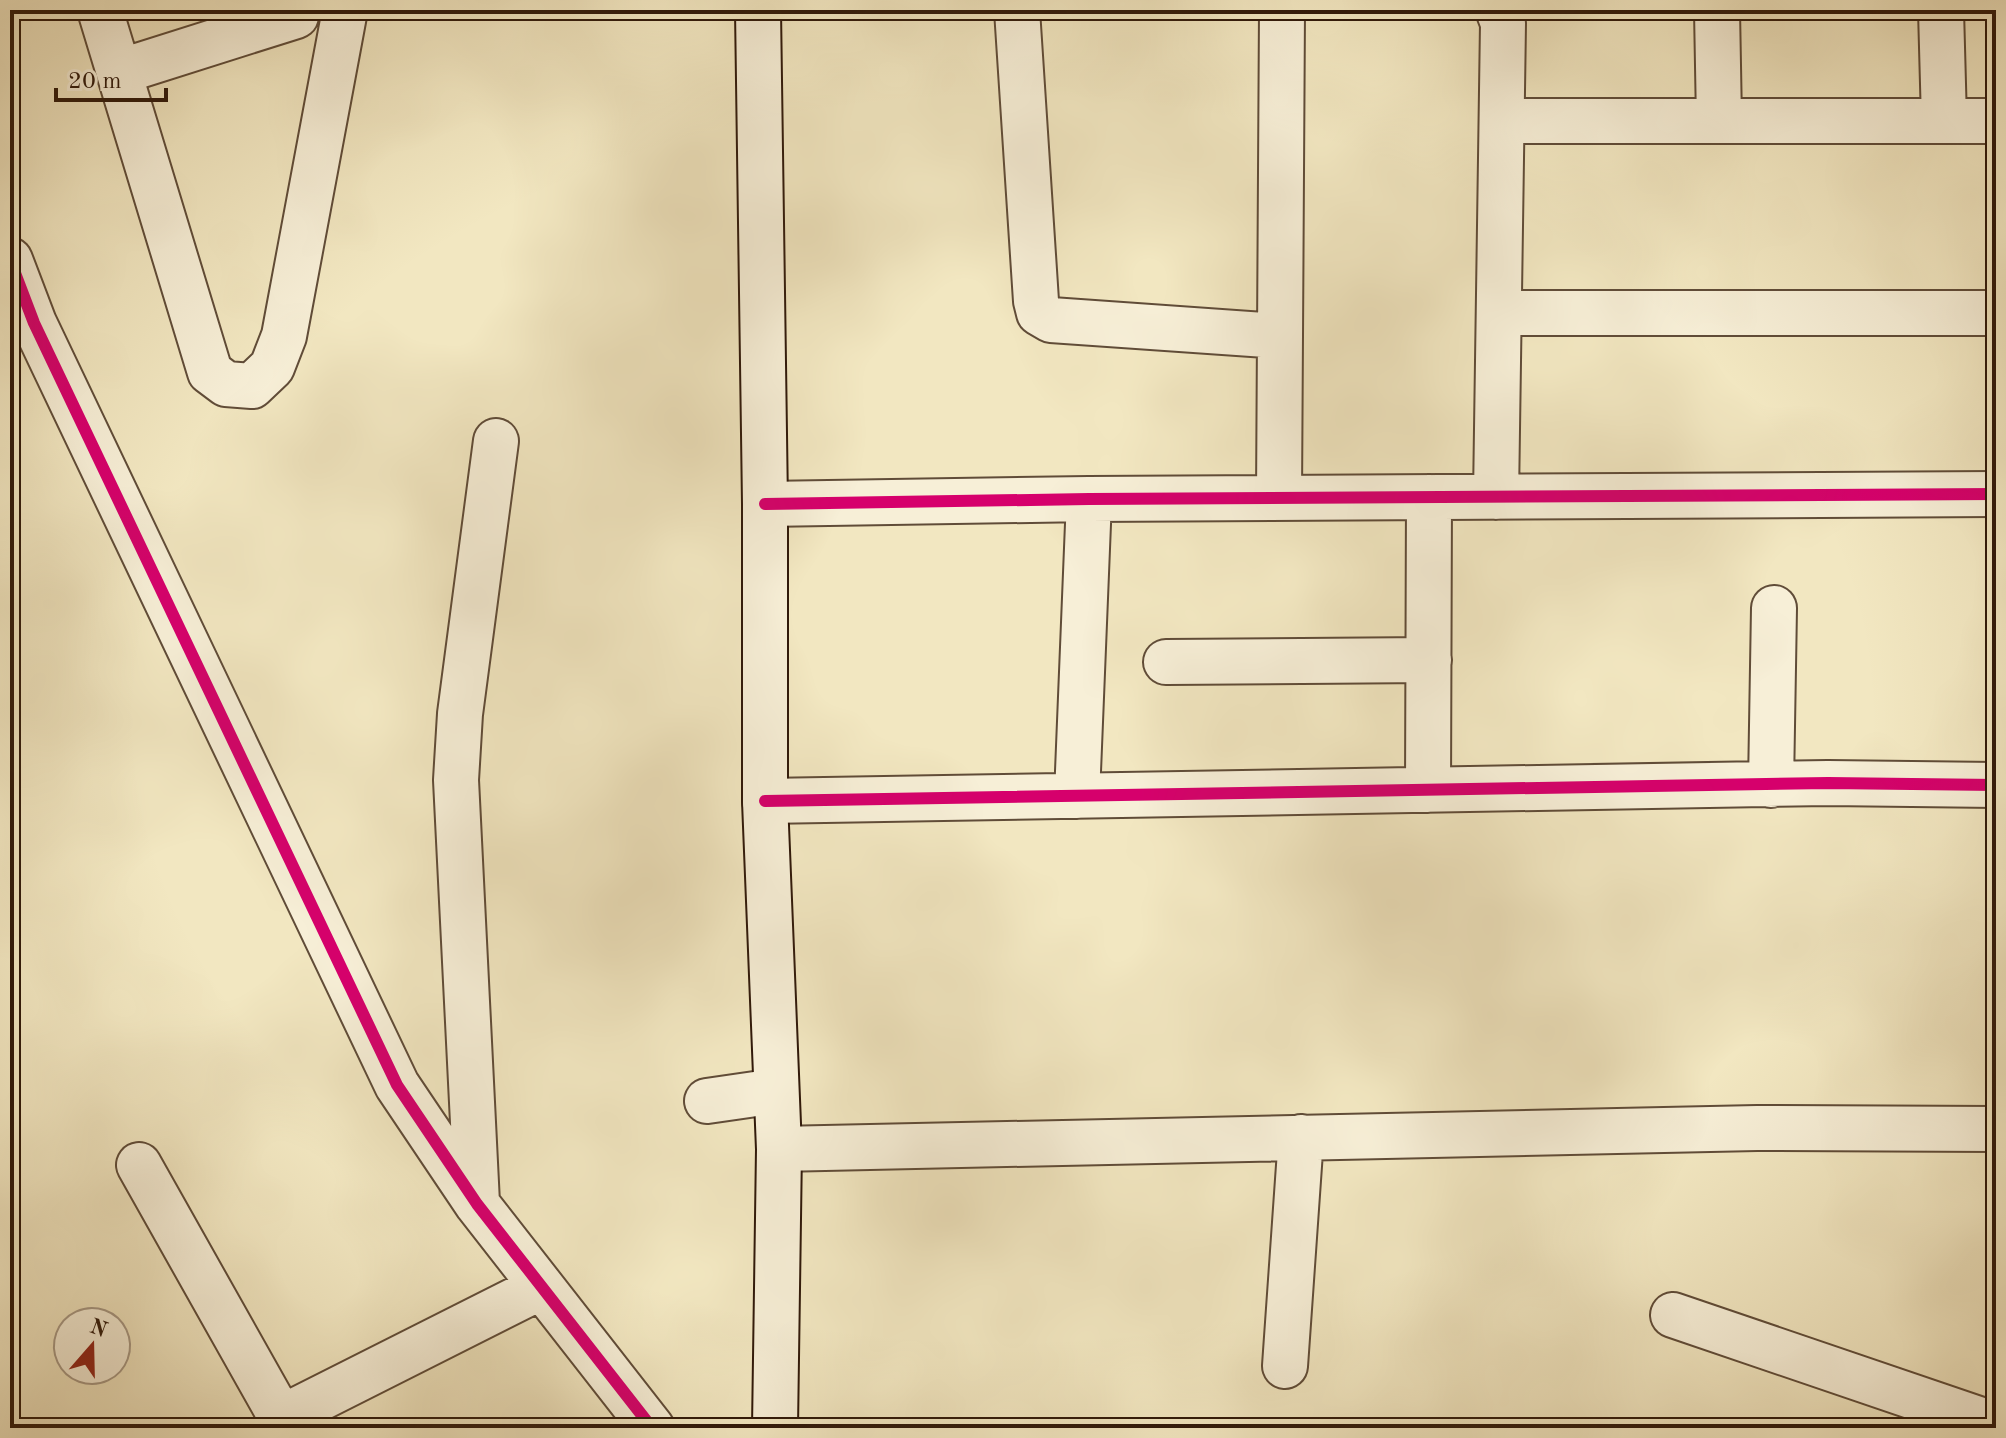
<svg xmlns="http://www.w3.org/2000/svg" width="2006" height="1438" viewBox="0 0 2006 1438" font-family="'Old Standard TT',serif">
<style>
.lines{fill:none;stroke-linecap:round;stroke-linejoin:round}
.street-casing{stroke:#604c38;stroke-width:48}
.secondary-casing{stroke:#30190a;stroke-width:48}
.street{stroke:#f7efd7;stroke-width:44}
.secondary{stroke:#f7efd7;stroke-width:44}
.cycleway-casing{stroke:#f7efd7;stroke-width:17}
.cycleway{stroke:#d6006c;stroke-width:12}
</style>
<rect width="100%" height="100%" fill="#f2e7c1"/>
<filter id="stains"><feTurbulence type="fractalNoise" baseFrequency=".0025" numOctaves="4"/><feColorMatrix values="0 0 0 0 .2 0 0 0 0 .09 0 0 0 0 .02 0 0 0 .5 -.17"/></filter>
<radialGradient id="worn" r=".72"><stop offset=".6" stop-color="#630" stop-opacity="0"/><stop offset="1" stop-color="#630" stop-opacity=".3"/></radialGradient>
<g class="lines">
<!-- street casing -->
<g class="street-casing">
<path id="street" d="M100,10L210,372L226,384L252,386L272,367L284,336L345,10
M1017,10L1036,301L1039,313L1051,320L1280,336
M1717,10L1719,121
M1941,10L1944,121
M119,72L296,16
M1502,121H1996
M10,260L34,323L397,1085L477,1204L652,1428
M1499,313H1996
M1496,497L1503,23L1498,10
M1279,498L1282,10
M765,504L1089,499L1996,494
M1166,662L1429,660
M1771,785L1774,608
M1428,790L1429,497
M1077,796L1089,499
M765,801L1828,783L1996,785
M707,1101L776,1091
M779,1149L1757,1128L1996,1129
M139,1165L287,1428
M477,1203L456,780L460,714L496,441
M1673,1315L1996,1425
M1285,1366L1301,1137
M281,1418L541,1287"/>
</g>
<!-- secondary casing -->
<g class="secondary-casing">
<path id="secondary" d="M758,10L765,504V801L779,1149L775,1428"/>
</g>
<!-- street -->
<use href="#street" class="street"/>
<!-- secondary -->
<use href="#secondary" class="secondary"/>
<!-- cycleway casing -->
<g class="cycleway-casing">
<path id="cycleway" d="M10,260L34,323L397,1085L477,1204L652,1428
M765,504L1089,499L1996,494
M765,801L1828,783L1996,785"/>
</g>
<!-- cycleway -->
<use href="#cycleway" class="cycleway"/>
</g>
<!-- margin -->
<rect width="2006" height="1438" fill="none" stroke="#f2e7c1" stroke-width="40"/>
<rect x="12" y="12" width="1982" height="1414" fill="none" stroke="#30190a" stroke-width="4"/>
<rect x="20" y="20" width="1966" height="1398" fill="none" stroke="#30190a" stroke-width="2"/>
<!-- north arrow -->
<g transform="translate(92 1346) rotate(20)"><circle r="38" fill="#f7efd7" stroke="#a79985" stroke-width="2"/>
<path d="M0-6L14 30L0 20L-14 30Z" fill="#8f2418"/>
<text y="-12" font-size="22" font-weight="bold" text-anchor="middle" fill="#30190a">N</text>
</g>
<!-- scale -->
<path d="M56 88v12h110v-12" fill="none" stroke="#30190a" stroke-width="4"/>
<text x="68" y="88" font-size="24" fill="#30190a" stroke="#f7efd7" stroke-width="6" paint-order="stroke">20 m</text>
<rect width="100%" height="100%" filter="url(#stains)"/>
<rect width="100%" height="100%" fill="url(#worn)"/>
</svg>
